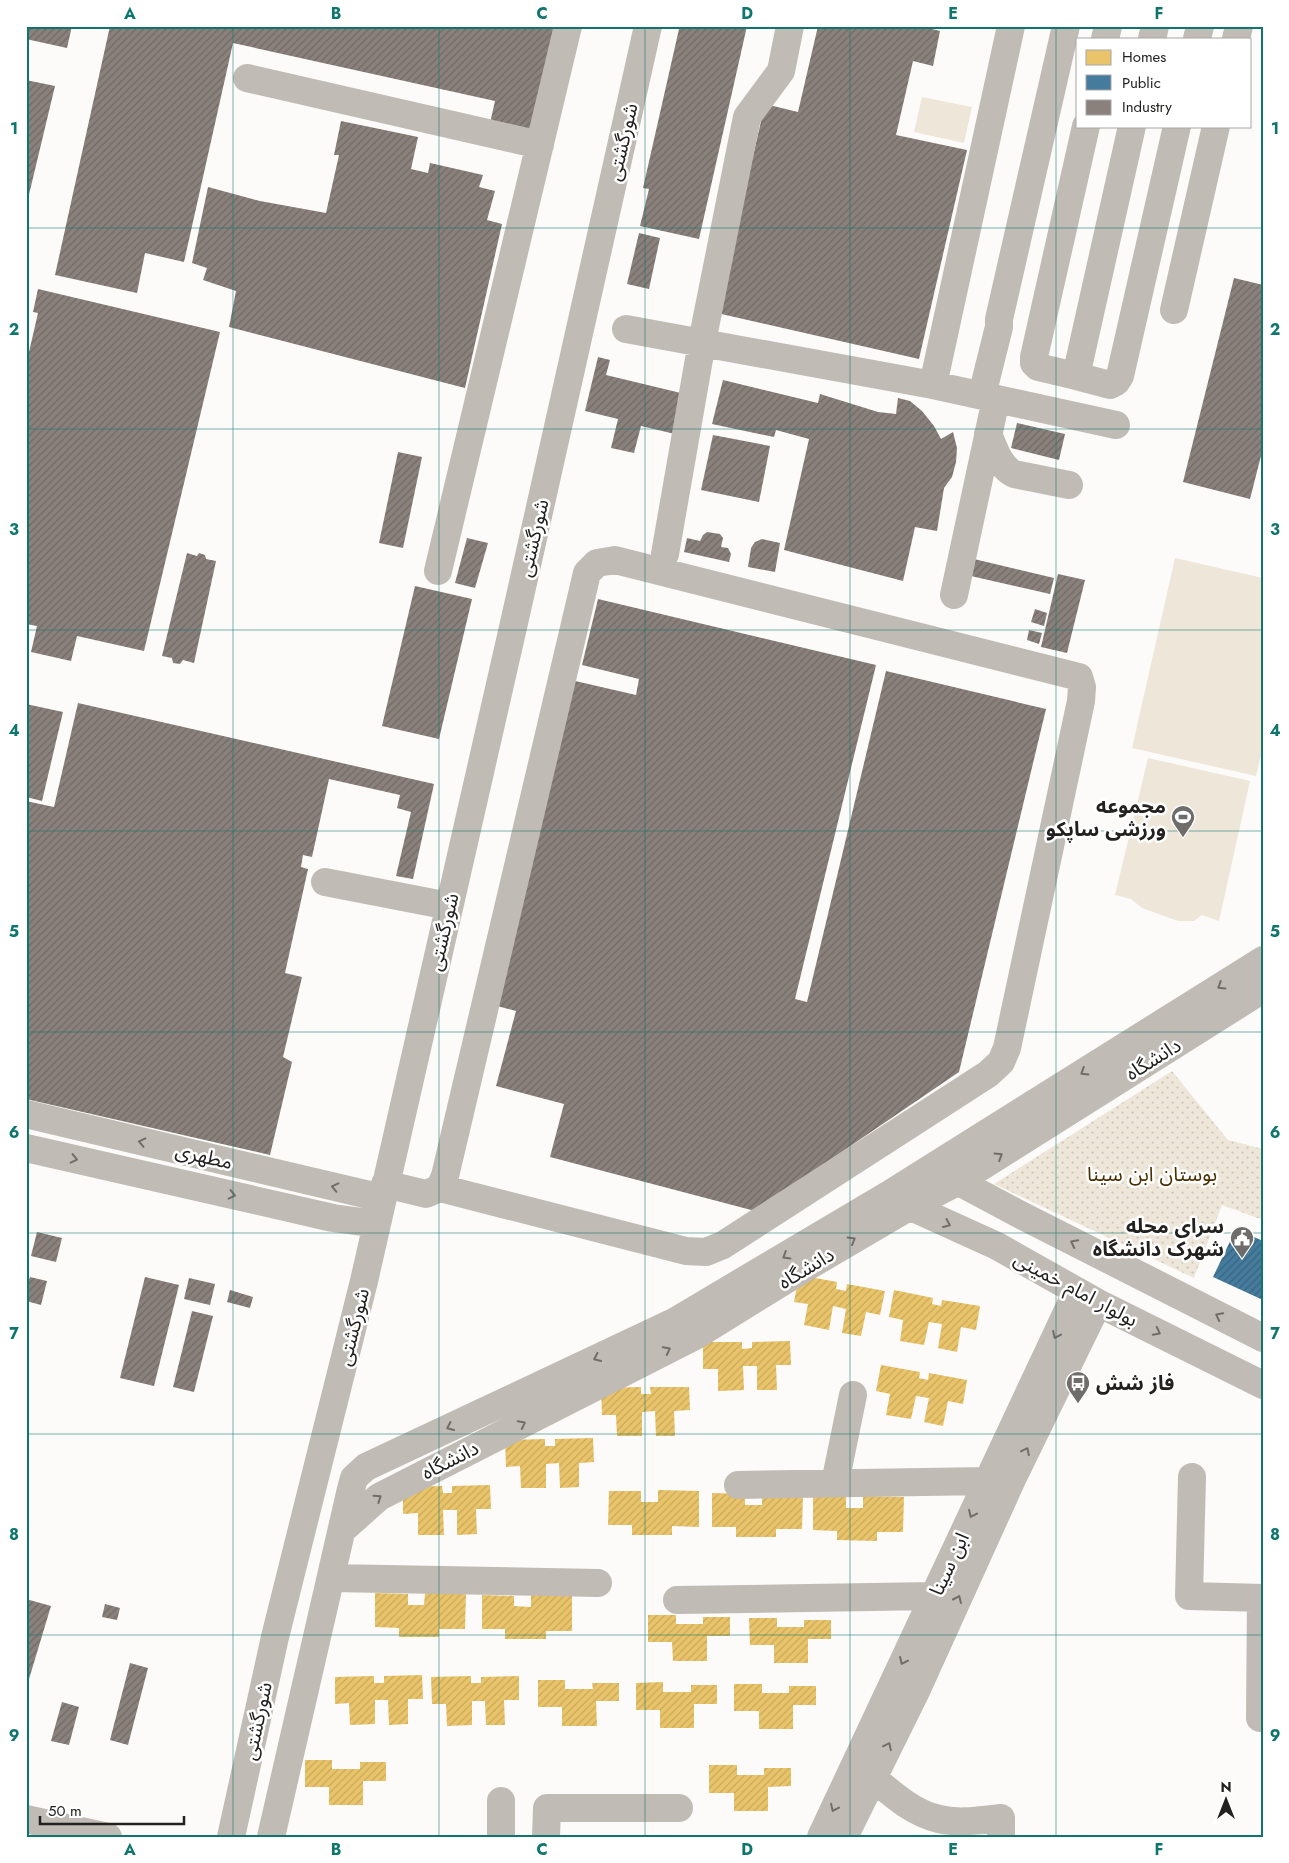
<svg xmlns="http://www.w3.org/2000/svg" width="1289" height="1863" viewBox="0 0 1289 1863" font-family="Jost,'Noto Sans Arabic',sans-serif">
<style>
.grass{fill:#eee6d9}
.park{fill:url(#park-dots)}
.homes{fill:url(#homes-hatch)}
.public{fill:url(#public-hatch)}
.industry{fill:url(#industry-hatch)}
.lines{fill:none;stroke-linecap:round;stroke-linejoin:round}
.minor{stroke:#c0bbb4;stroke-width:28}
.oneway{stroke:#716e6a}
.grid{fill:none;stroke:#0f766e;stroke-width:1;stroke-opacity:0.55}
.labels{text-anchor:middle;stroke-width:5;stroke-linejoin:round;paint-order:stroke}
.street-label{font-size:20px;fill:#222120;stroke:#fff}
.poi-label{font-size:20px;font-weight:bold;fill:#222120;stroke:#fff;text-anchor:end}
.park-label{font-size:20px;fill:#492e00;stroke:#fff}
.neatline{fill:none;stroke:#0f766e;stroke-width:2}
.grid-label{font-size:16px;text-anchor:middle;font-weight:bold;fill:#0f766e}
</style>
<defs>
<pattern id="park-dots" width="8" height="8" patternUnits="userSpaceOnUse" patternTransform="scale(1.25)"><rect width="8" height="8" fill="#eee6d9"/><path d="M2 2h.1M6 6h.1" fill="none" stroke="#ccc5ba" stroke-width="1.8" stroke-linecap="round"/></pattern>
<pattern id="homes-hatch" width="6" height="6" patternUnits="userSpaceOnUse" patternTransform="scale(1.25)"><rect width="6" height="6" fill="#e9c46a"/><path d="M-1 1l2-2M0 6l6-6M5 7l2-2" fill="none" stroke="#c8a85c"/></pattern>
<pattern id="public-hatch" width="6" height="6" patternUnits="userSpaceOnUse" patternTransform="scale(1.25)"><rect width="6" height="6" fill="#457b9d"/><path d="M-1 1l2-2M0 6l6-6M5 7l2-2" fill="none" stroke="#396480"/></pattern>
<pattern id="industry-hatch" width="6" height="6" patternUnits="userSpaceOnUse" patternTransform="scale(1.25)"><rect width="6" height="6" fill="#8a817c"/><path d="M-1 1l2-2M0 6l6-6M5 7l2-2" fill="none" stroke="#706965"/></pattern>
</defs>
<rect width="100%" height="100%" fill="#fcfbf9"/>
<!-- grass -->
<path class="grass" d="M922,97L972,107L964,143L914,132Z
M1175,558L1263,578V747L1256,776L1132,748Z
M1148,758L1250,781L1219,921L1202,915L1194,921H1178L1142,908L1131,899L1115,895Z"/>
<!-- park -->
<path class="park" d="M1172,1071L1228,1140L1263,1149V1220L1222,1205L1194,1278L994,1184Z"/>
<!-- homes -->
<path class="homes" d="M799,1275L837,1282L836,1289L846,1291L847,1284L885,1291L880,1315L866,1312L861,1336L842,1333L846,1309L833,1306L829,1330L804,1325L808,1304L794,1302Z
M894,1290L933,1298L932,1304L941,1306L942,1300L980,1306L976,1330L961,1327L957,1352L938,1348L942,1324L929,1322L924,1345L900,1341L903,1320L889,1317Z
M790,1341L791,1365H776L777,1390H757V1366H743L744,1390L718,1391V1369H703V1342H742V1349L752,1348V1342Z
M881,1365L920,1372L919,1378L928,1380L929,1373L967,1380L963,1404L948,1401L943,1426L924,1422L929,1398L916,1396L911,1419L886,1415L890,1394L876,1391Z
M641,1387V1394H651L650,1387H689L690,1410L674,1411L675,1436H656L655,1411L642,1412V1436H617L616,1415H602L601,1388Z
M593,1438L594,1462L579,1463V1487L560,1488L559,1463L546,1464V1488H521L520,1466L506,1467L505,1440L545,1439V1446H555V1439Z
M490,1485L491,1509H476L477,1534L457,1535V1510H443L444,1535H418V1513L403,1514V1487L442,1486L443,1493H452V1486Z
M658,1490L699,1491V1527L672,1526V1535H632V1525H608L609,1491H641V1502H658Z
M712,1493L745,1494V1505H762V1493H803L802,1529H776V1537H736V1527H712Z
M863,1496L904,1497L903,1532H877V1541L837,1540V1531L813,1530V1497H846V1508H863Z
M375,1593L408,1594V1605H424L425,1593H466L465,1629H439V1637H399V1628L375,1627Z
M482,1595L514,1596V1606L531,1607V1595H572V1631H546V1639H505V1629H482Z
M648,1615H676V1624H703V1617H730V1636H707V1661H673L672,1642H648Z
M749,1618H777V1627H804V1620H831V1639H808V1663H774V1645H750Z
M422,1675L423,1699H408V1724L389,1725L388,1700H375V1724L350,1725L349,1703L335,1704V1677L374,1676V1683H384V1676Z
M471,1676V1683H481V1677L519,1676V1700H504L505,1725H486L485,1701H472V1725L447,1726L446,1704H432L431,1677Z
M538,1680H565V1689H593L592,1683H619V1701H596L597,1726H562V1707H538Z
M663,1682V1692H691V1685H717V1704H694V1728H660V1710H636V1683Z
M734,1684H762V1693H789V1686H816V1705H793V1729H759V1711H734Z
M305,1760H332V1769H360V1762H386V1781H363V1805H329V1787H305Z
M709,1765H737V1775H764V1768H791V1786L768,1787V1811H734V1793H709Z"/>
<!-- public -->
<path class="public" d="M1236,1229L1263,1241V1300L1213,1277Z"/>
<!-- industry -->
<path class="industry" d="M26,26H72L67,48L26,39Z
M110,26H558L534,131L485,145L495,101L233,43L184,262L145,253L137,293L55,275Z
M675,26H747L699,239L640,226L649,189L643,188L679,29L674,28Z
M818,26H920L940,31L933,66L913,61L896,135L967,150L919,359L717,313L765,104L798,112Z
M26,80L55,86L27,203L26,202Z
M341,121L418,137L411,169L428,173L430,163L483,175L479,187L495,191L487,220L502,224L465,388L229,327L236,291L203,280L207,268L192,263L208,187L260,201L326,213L339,155H334Z
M639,233L660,238L649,289L627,284Z
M1234,278L1263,285V448L1250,499L1183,482Z
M38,289L220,332L144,651L77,636L71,661L31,652L37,626L26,624V365L38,313L33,312Z
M598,357L610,360L606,375L685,394L675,434L641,426L634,453L611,448L618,419L585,411Z
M723,380L818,403L820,394L878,412L896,414L898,398L910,401L922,411L934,426L941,439L953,432L957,448L956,462L952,477L944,488L937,531L915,527L903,581L784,550L809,439L776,430L774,437L712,424Z
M1017,423L1065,434L1059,460L1011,448Z
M713,435L770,446L759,502L701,490Z
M398,452L422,457L403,548L379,543Z
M707,532L720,534L723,538L721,547L728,548L731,554L729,562L684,552L687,538L700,541L703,535Z
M467,538L488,543L475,588L455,583Z
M762,539L780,543L775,572L748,567L751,548L755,542Z
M187,553L197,556L199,553L205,555L206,559L216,561L194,663L183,660L180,664L173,663L172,658L162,656Z
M974,559L1054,578L1050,594L971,576Z
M1058,574L1085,580L1067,653L1041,647Z
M415,586L472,599L439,739L382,726Z
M598,599L876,665L795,999L807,1002L886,671L1046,709L959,1072L755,1211L550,1157L564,1104L496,1086L516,1011L490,1004L571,680L636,695L639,679L582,665Z
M1035,609L1047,613L1044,626L1031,622Z
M1029,630L1042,633L1039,644L1027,640Z
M78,703L434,784L413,879L396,876L411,812L397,808L400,795L329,779L312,857L303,855L301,867L308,869L285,973L302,977L283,1057L292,1062L270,1155L26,1099V801L54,807Z
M26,704L63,712L42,801L26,797Z
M37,1232L62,1238L56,1262L31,1256Z
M30,1277L47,1281L41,1305L26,1301V1288Z
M145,1277L179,1285L154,1386L120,1378Z
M189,1278L215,1284L210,1305L184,1299Z
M230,1290L253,1297L250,1308L227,1302Z
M192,1311L213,1316L194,1392L173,1387Z
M26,1599L51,1606L29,1679L26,1678Z
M105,1604L120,1608L117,1620L102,1617Z
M130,1663L148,1668L128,1745L110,1740Z
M62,1702L79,1707L69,1745L51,1741Z"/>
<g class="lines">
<!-- minor -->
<path class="minor" d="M1105,39L1108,26
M1152,39L1155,26
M1197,39L1200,26
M1236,39L1239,26
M247,78L540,145
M1086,126L1034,357V363L1038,367L1076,376L1132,126
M1174,310L1216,126
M626,329L933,385L1116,425
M1076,376L1110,385L1116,382L1120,376L1177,126
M933,385L1011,26
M982,395L999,327V319L1066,26
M988,434C995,450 999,466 1014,474L1069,485
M665,554L702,342L747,117L781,71L790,26
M438,571L568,26
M954,595L996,399
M325,882L449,906
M26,1114L382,1198
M26,1148L333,1218L377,1224
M944,1174L1017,1213L1263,1338
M385,1184L426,1194L440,1188L445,1176L587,573L597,563L615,560L1079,677L1082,687L1081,701L1007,1048L1001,1062L988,1074L723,1245L706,1252L686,1251L440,1188
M898,1201L997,1246L1098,1303L1263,1385
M1192,1477L1189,1596L1263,1598
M835,1483L853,1395
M738,1485L988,1481
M342,1530L379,1497L695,1336L805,1268L909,1207L957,1182L1263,989
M331,1578L598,1583
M677,1600L934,1596
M1260,1718L1261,1598
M873,1778C892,1794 913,1813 939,1819C959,1824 981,1820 1001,1818V1837
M501,1801V1837
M26,1819L108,1837
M231,1837L275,1637L364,1281L514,623L648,26
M271,1837L351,1489L354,1478L366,1467L674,1322L888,1195L1263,960
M546,1837L547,1808H679
M821,1837L1077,1291
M844,1837L917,1689L1013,1477L1098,1303"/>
</g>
<!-- one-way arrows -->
<defs><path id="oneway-chevron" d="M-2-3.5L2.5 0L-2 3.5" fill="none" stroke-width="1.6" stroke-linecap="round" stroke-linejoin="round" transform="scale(1.25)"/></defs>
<g class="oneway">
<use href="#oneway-chevron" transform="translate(1221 986) rotate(148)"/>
<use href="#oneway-chevron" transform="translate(1084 1072) rotate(148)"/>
<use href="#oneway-chevron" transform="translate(142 1142) rotate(-167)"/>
<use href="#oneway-chevron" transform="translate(999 1156) rotate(-32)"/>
<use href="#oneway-chevron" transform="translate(74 1159) rotate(13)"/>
<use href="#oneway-chevron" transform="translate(335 1187) rotate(-167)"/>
<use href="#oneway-chevron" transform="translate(232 1195) rotate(13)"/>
<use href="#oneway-chevron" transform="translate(947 1224) rotate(24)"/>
<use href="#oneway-chevron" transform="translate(852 1240) rotate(-30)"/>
<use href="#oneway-chevron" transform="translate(1074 1243) rotate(-153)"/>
<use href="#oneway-chevron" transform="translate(786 1256) rotate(149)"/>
<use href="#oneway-chevron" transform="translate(1219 1316) rotate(-153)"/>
<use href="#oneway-chevron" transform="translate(1157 1332) rotate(27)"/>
<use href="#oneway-chevron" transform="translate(1056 1335) rotate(115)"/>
<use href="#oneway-chevron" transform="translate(667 1350) rotate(-27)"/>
<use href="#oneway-chevron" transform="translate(597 1358) rotate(155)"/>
<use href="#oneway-chevron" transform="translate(522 1424) rotate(-27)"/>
<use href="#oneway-chevron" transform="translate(450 1427) rotate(155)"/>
<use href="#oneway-chevron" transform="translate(1026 1451) rotate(-64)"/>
<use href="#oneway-chevron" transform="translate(378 1498) rotate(-34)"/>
<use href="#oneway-chevron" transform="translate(972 1514) rotate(115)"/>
<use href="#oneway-chevron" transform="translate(958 1599) rotate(-66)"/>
<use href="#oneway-chevron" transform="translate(903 1661) rotate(115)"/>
<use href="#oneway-chevron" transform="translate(888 1746) rotate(-64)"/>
<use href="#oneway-chevron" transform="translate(834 1808) rotate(115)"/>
</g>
<!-- grid -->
<path class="grid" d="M233,26V1837M439,26V1837M645,26V1837M850,26V1837M1056,26V1837M26,228H1263M26,429H1263M26,630H1263M26,831H1263M26,1032H1263M26,1233H1263M26,1434H1263M26,1635H1263"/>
<!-- icons -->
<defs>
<g id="stadium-pin" transform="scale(1.25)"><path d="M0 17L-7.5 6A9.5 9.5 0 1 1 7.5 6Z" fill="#6e6d6c" stroke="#fff"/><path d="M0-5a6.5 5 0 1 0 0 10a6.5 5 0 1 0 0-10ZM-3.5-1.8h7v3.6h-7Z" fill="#fff"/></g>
<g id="civic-pin" transform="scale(1.25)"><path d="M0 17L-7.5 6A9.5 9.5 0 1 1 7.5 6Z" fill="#6e6d6c" stroke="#fff"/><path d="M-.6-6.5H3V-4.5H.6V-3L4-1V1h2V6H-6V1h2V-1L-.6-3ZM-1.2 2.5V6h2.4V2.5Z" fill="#fff"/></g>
<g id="bus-pin" transform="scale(1.25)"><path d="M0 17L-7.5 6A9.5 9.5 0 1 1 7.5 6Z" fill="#6e6d6c" stroke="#fff"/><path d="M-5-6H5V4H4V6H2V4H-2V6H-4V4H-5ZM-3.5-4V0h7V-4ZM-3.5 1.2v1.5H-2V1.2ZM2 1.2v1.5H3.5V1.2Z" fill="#fff"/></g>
</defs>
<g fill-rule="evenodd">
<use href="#stadium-pin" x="1183" y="817"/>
<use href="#civic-pin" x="1242" y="1238"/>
<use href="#bus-pin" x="1078" y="1383"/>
</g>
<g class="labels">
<!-- street labels -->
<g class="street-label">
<text transform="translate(622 142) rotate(-77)" y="7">شورگشتی</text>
<text transform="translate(533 538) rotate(-77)" y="7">شورگشتی</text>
<text transform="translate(443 932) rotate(-77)" y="7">شورگشتی</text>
<text transform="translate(1153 1059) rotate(-32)" y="7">دانشگاه</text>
<text transform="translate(204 1156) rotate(13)" y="7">مطهری</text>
<text transform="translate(806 1268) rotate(-31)" y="7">دانشگاه</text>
<text transform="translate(1076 1289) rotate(28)" y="7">بولوار امام خمینی</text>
<text transform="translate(353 1327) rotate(-76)" y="7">شورگشتی</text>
<text transform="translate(450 1460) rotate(-27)" y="7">دانشگاه</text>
<text transform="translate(949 1564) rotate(-65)" y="7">ابن سینا</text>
<text transform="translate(257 1721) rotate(-78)" y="7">شورگشتی</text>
</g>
<!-- poi labels -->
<g class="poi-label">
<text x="1166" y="813">مجموعه<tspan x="1166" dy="23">ورزشی ساپکو</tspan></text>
<text x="1224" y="1233">سرای محله<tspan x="1224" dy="23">شهرک دانشگاه</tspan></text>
<text x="1096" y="1390" text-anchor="start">فاز شش</text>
</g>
<!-- park labels -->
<g class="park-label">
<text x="1152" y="1181">بوستان ابن سینا</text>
</g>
</g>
<!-- border -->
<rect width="1289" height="1863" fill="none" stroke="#ffffff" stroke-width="55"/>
<!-- legend -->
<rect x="1076" y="38" width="175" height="90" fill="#ffffff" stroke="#a7a6a6"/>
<rect x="1086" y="50" width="25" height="15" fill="#e9c46a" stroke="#a7a6a6"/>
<text x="1122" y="62" font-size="15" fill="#222120">Homes</text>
<rect x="1086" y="75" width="25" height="15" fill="#457b9d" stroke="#a7a6a6"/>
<text x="1122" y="88" font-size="15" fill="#222120">Public</text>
<rect x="1086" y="100" width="25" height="15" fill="#8a817c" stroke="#a7a6a6"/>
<text x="1122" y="112" font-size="15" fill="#222120">Industry</text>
<!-- north arrow -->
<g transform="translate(1226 1800)" stroke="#ffffff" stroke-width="4" paint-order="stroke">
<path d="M0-4L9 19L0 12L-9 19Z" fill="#222120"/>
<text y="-8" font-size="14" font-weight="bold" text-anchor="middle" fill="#222120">N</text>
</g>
<!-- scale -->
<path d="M40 1816v8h144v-8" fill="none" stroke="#222120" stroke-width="2.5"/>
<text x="48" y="1816" font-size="15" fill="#222120" stroke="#ffffff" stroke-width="4" paint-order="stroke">50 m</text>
<rect x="28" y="28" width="1234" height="1808" class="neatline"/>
<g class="grid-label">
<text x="130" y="19">A</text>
<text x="336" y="19">B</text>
<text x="542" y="19">C</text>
<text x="747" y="19">D</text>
<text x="953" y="19">E</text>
<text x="1159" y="19">F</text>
<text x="14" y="134">1</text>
<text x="1275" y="134">1</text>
<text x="14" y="335">2</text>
<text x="1275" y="335">2</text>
<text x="14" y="535">3</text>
<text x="1275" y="535">3</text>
<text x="14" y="736">4</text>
<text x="1275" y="736">4</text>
<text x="14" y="937">5</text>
<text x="1275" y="937">5</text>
<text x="14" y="1138">6</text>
<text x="1275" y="1138">6</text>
<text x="14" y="1339">7</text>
<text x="1275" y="1339">7</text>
<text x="14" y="1540">8</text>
<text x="1275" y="1540">8</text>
<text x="14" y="1741">9</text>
<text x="1275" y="1741">9</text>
<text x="130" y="1855">A</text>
<text x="336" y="1855">B</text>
<text x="542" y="1855">C</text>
<text x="747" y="1855">D</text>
<text x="953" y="1855">E</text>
<text x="1159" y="1855">F</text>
</g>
</svg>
